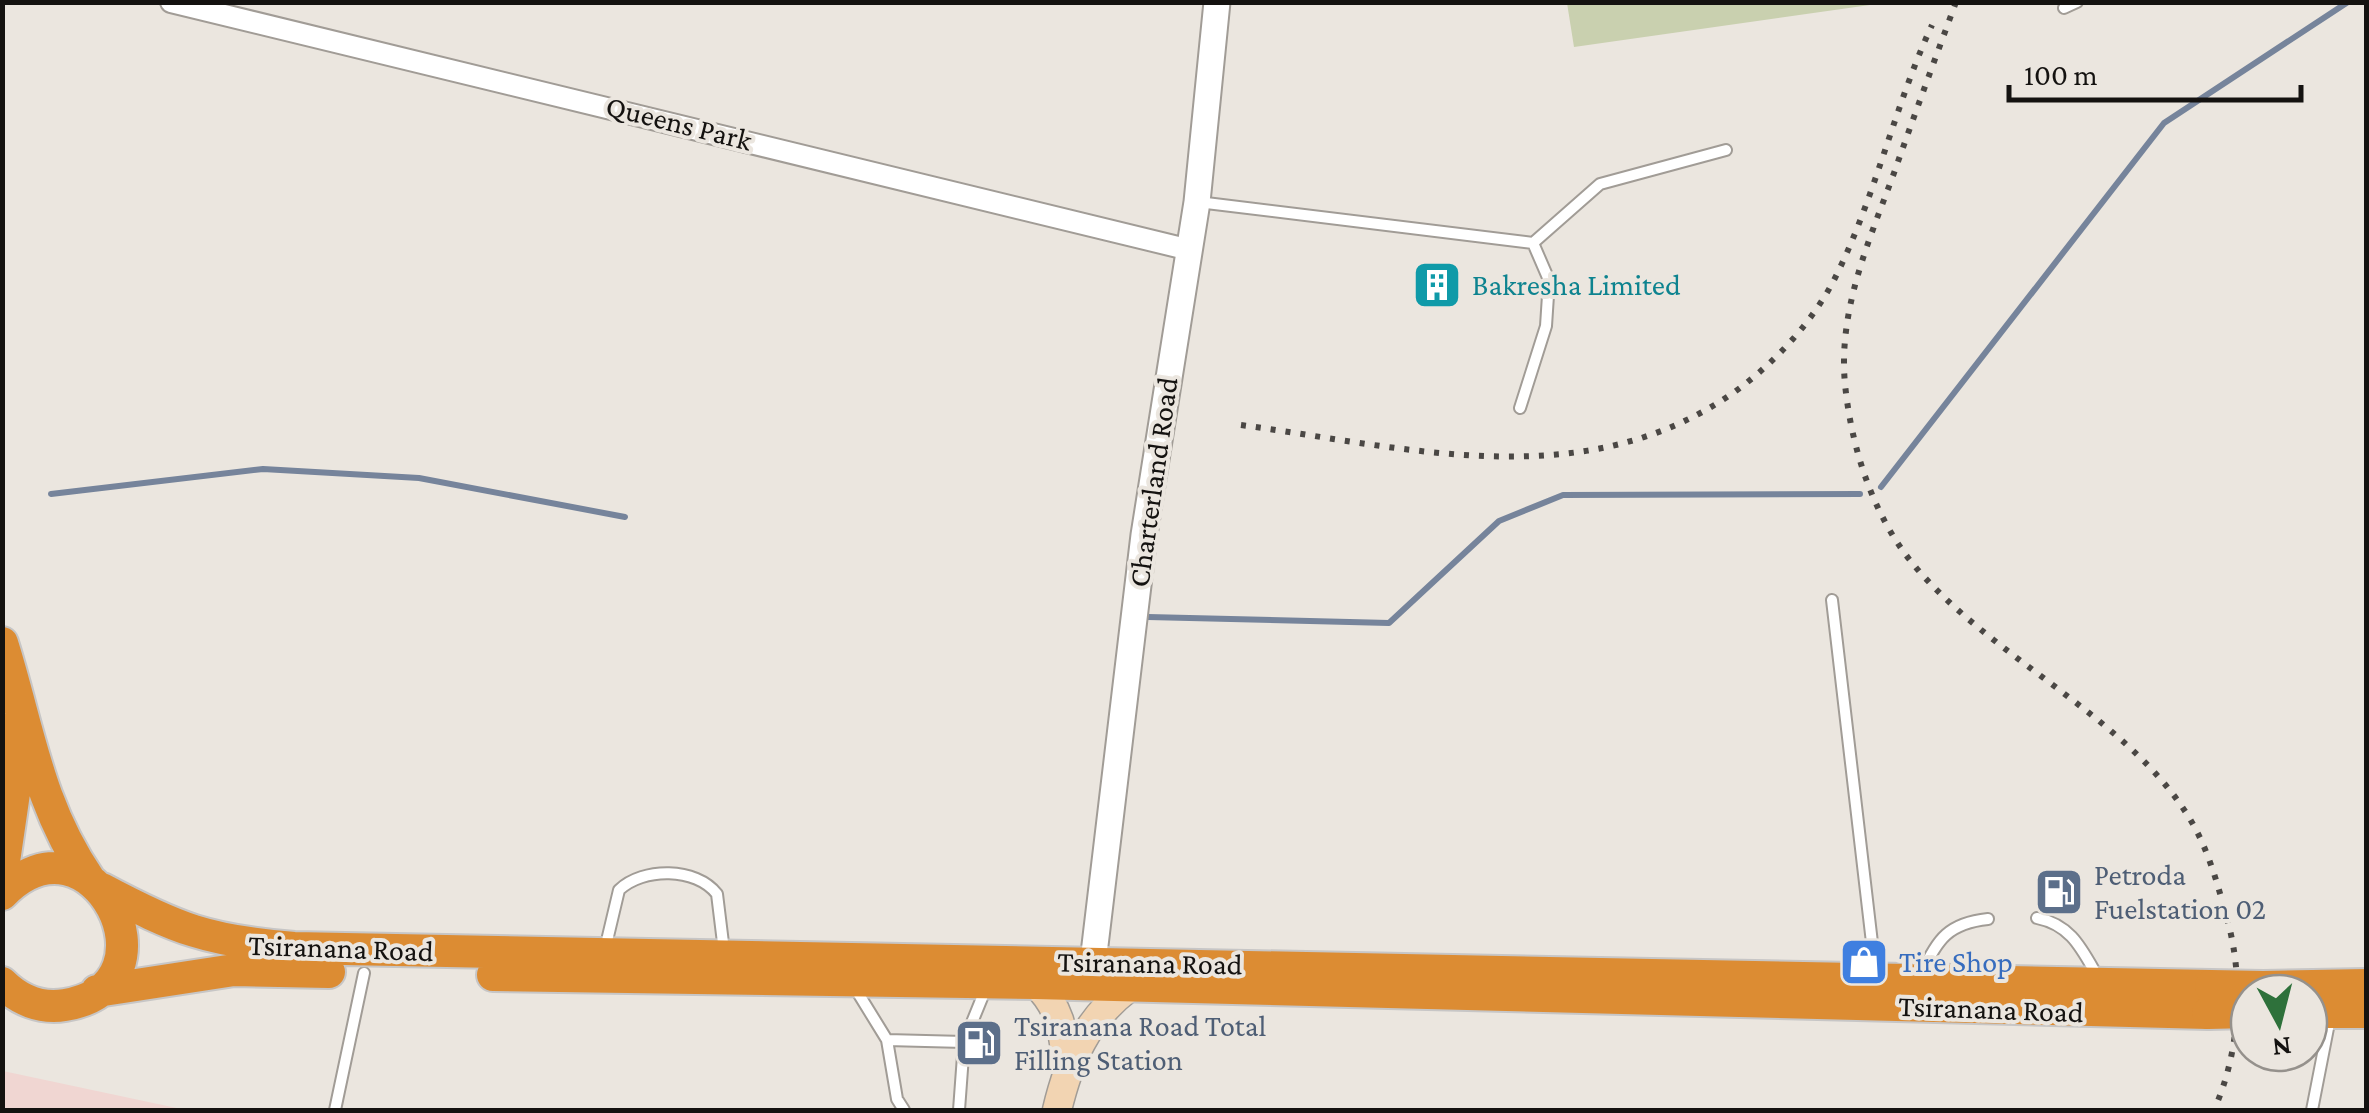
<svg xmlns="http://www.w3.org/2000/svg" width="2369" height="1113" viewBox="0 0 2369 1113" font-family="'Crimson Pro',serif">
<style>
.education{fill:#f0d6d2}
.green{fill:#c9d0af}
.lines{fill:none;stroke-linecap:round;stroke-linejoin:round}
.stream{stroke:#76849b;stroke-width:6}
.service-casing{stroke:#a19c96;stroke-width:14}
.minor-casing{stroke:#a19c96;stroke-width:24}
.tertiary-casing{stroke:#a19c96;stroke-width:29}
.secondary-casing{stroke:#a19c96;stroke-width:31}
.trunk-casing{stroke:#c7c6c6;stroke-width:36}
.service{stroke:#fff;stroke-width:10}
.minor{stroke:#fff;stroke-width:20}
.tertiary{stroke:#fff;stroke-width:25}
.secondary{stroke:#f2d4b2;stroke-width:28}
.trunk{stroke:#dc8c33;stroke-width:32}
.rail{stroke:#4a4744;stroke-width:6;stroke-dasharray:5 10;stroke-linecap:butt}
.trunk-bridge-casing{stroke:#c7c6c6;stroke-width:36;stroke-linecap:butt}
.trunk-bridge{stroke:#dc8c33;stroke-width:32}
.labels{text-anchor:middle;stroke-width:8;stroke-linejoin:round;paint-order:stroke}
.street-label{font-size:30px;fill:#141210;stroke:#ebe6df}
.culture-label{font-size:30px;fill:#0d838f;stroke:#ebe6df;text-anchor:start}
.service-label{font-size:30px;fill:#4e5e75;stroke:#ebe6df;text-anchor:start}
.shop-label{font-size:30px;fill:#366cbe;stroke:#ebe6df;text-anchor:start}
</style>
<rect width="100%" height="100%" fill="#ebe6df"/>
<!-- education -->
<path class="education" d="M3,1071L186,1110H3Z"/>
<!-- green -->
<path class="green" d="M1567,3V2L1884,3L1574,47Z"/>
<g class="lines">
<!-- stream -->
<path class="stream" d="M1881,487L2164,123L2348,2
M51,494L263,469L419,478L625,517
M1148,617L1389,623L1499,521L1563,495L1860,494"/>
<!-- service casing -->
<g class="service-casing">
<path id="service" d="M2064,8L2077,2
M1198,202L1533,243L1549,280L1546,326L1520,408
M1533,243L1600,184L1726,150
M1832,600L1876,977
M2037,918C2072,925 2082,950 2099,979
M605,949L619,890C643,867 696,867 717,894L724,951
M1922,973C1937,939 1949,923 1988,919
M855,988L887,1040L897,1099L904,1110
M887,1040L964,1042
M335,1110L364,973
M959,1110L964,1042L986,988
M2312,1110L2330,1018"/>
</g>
<!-- minor casing -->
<g class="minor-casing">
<path id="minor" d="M171,2L1186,249"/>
</g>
<!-- tertiary casing -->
<g class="tertiary-casing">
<path id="tertiary" d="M1093,962L1144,535L1197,202L1217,2"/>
</g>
<!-- secondary casing -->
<g class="secondary-casing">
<path id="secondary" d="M1035,983C1061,1008 1063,1031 1067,1066
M1057,1110C1069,1060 1086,1020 1128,988"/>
</g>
<!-- trunk casing -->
<g class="trunk-casing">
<path id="trunk" d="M2,643C29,729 37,803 89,879
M2,875L14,793V727
M102,889C177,929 208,941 294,948L2211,986
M2,894C92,801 185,986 65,1005C41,1009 19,1000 2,983
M493,975L1035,983L2208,1013
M2263,987L2366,985
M97,991L234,970L329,972
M2309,1012H2366"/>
</g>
<!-- service -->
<use href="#service" class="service"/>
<!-- minor -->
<use href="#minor" class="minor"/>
<!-- tertiary -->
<use href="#tertiary" class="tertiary"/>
<!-- secondary -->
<use href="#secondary" class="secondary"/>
<!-- trunk -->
<use href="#trunk" class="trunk"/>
<!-- rail -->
<path class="rail" d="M1956,2C1935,59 1914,116 1894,173C1869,241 1838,310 1845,384C1851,445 1871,510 1909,559C1987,658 2134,718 2194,826C2211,857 2220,893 2229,926C2244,986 2239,1054 2214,1110
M1241,425C1411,448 1589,498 1740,388C1778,359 1812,322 1834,280C1875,199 1894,107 1932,25"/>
<!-- trunk-bridge casing -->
<g class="trunk-bridge-casing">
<path id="trunk-bridge" d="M2211,986L2263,987
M2208,1013L2249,1012"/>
</g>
<!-- trunk-bridge -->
<use href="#trunk-bridge" class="trunk-bridge"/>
</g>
<!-- icons -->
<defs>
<g id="building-square" transform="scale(2.5)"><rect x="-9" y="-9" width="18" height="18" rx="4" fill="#0f9aa8" stroke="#ebe6df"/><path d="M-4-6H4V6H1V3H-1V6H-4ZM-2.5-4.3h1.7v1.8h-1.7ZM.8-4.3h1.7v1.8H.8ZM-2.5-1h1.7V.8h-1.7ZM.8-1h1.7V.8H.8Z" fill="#fff"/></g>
<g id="fuel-square" transform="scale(2.5)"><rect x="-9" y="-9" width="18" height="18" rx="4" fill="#5c6f8a" stroke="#ebe6df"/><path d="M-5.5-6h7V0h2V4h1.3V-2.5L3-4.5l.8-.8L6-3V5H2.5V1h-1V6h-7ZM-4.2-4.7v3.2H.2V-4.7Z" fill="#fff"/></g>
<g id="shop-square" transform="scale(2.5)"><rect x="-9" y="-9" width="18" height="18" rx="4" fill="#3f7fe0" stroke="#ebe6df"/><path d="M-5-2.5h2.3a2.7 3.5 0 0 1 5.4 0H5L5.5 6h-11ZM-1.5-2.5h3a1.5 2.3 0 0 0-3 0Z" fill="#fff"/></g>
</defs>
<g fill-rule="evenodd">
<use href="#building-square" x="1437" y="285"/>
<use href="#fuel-square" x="2059" y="892"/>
<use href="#shop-square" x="1864" y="962"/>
<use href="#fuel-square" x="979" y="1043"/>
</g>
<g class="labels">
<!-- street labels -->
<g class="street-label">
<text transform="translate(679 123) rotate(14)" y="10">Queens Park</text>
<text transform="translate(1153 482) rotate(-82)" y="10">Charterland Road</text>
<text transform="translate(341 948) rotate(2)" y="10">Tsiranana Road</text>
<text transform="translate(1150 963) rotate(1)" y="10">Tsiranana Road</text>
<text transform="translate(1991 1009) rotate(2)" y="10">Tsiranana Road</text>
</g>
<!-- culture labels -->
<g class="culture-label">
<text x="1472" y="295">Bakresha Limited</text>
</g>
<!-- service labels -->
<g class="service-label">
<text x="2094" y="885">Petroda<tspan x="2094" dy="34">Fuelstation 02</tspan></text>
<text x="1014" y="1036">Tsiranana Road Total<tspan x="1014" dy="34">Filling Station</tspan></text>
</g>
<!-- shop labels -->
<g class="shop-label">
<text x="1899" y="972">Tire Shop</text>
</g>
</g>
<!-- border -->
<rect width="2369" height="1113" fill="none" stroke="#141210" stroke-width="10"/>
<!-- north arrow -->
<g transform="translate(2279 1023) rotate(173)"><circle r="48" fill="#ebe6df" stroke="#95918c" stroke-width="2.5"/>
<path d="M0-8L18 38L0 25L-18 38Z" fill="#2e713b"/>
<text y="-15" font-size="28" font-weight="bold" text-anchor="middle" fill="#141210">N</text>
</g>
<!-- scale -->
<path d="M2009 85v15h292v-15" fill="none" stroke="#141210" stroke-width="5"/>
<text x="2024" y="85" font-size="30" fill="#141210" stroke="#ebe6df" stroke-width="8" paint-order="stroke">100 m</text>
</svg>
